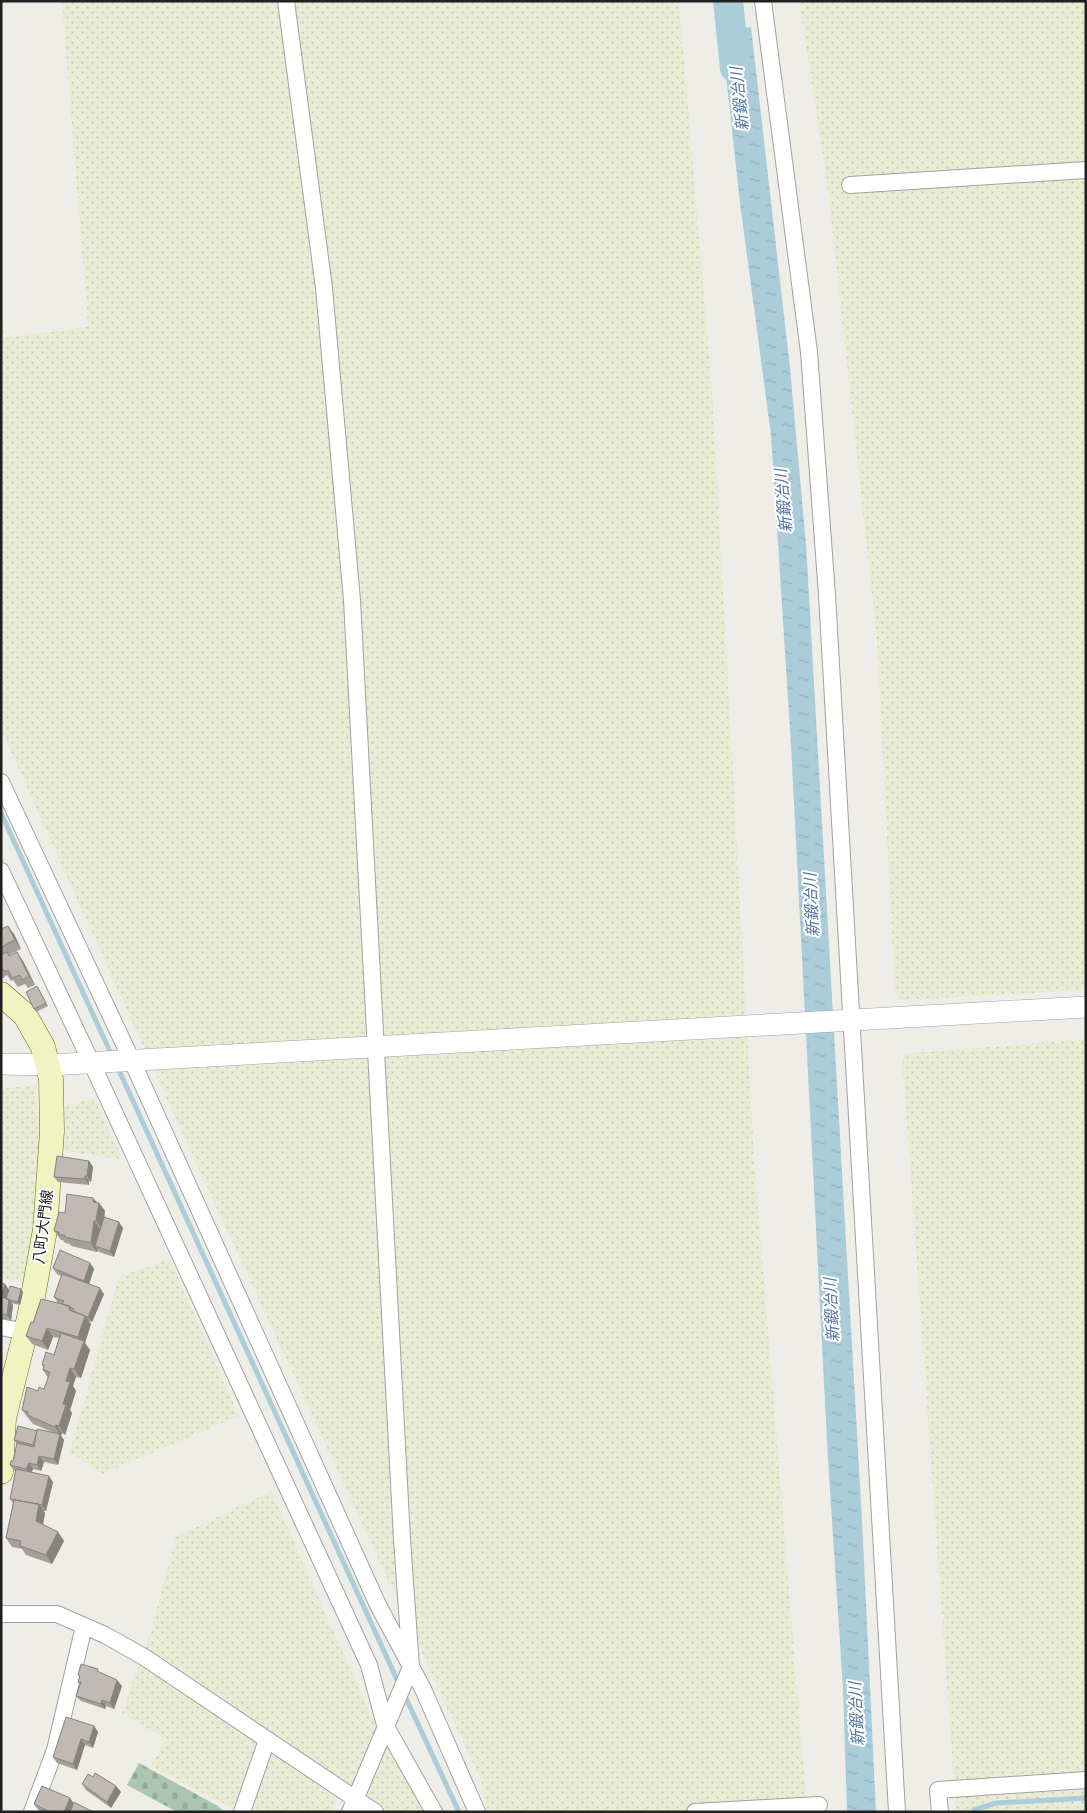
<svg xmlns="http://www.w3.org/2000/svg" width="1087" height="1813" viewBox="0 0 1087 1813" font-family="'Sofia Sans Condensed','Noto Sans JP',sans-serif">
<style>
.farmland{fill:url(#farmland-dots)}
.cemetery{fill:url(#cemetery-stones)}
.water{fill:url(#water-ripples)}
.lines{fill:none;stroke-linecap:round;stroke-linejoin:round}
.stream{stroke:#abccd9;stroke-width:5}
.river{stroke:#abccd9;stroke-width:30}
.minor-casing{stroke:#a1a1a1;stroke-width:18}
.tertiary-casing{stroke:#a1a1a1;stroke-width:22}
.secondary-casing{stroke:#606f0e;stroke-width:25}
.minor{stroke:#fff;stroke-width:16}
.tertiary{stroke:#fff;stroke-width:21}
.secondary{stroke:#eff4c0;stroke-width:24}
.wall{fill:#a59f9b}
.shaded-wall{fill:#86827e}
.building{fill:#c0b9b4;stroke:#86827e}
.labels{text-anchor:middle;stroke-width:4;stroke-linejoin:round;paint-order:stroke}
.street-label{font-size:15px;fill:#202020;stroke:#fff}
.water-label{font-size:16px;font-style:italic;fill:#5174a0;stroke:#fff}
</style>
<defs>
<pattern id="farmland-dots" width="8" height="8" patternUnits="userSpaceOnUse" patternTransform="scale(1.25)"><rect width="8" height="8" fill="#e9ecd4"/><path d="M2 2h.1M6 6h.1" fill="none" stroke="#c8cab6" stroke-width="1.8" stroke-linecap="round"/></pattern>
<pattern id="cemetery-stones" width="16" height="16" patternUnits="userSpaceOnUse" patternTransform="scale(1.25)"><rect width="16" height="16" fill="#aac6b0"/><path d="M2 7V4a2 2 0 0 1 4 0v3zM10 15v-3a2 2 0 0 1 4 0v3z" fill="#92aa97"/></pattern>
<pattern id="water-ripples" width="26" height="14" patternUnits="userSpaceOnUse" patternTransform="scale(1.25)"><rect width="26" height="14" fill="#abccd9"/><path d="M2 4q2-2 4 0t4 0M15 11q2-2 4 0t4 0" fill="none" stroke="#93afba"/></pattern>
</defs>
<rect width="100%" height="100%" fill="#efede7"/>
<!-- farmland -->
<path class="farmland" d="M62,1H679L712,391L754,1158L807,1812H488L481,1781L190,1150L1,730V308L5,338L88,327Z
M799,1H1086V990L901,1000L895,991L877,641L828,189Z
M1086,1039V1812H956L902,1054Z
M36,1084L39,1143L37,1213L26,1282L1,1278V1089Z
M94,1098L120,1153L119,1159L59,1150L60,1108Z
M170,1259L239,1416L102,1474L70,1452L119,1277Z
M271,1491L372,1718L398,1758L424,1812H385L341,1778L331,1812H239L151,1766L166,1739L122,1713L152,1627L176,1537Z"/>
<!-- cemetery -->
<path class="cemetery" d="M139,1763L218,1806L224,1812H177L127,1785Z"/>
<!-- water -->
<path class="water" d="M751,27L790,368L806,544L862,1520L876,1812H847L843,1688L828,1460L791,745L771,435L740,203L721,29Z"/>
<g class="lines">
<!-- stream -->
<path class="stream" d="M1,813L112,1056
M117,1066L399,1684
M404,1694L459,1812
M974,1810L996,1803L1086,1798"/>
<!-- river -->
<path class="river" d="M728,1L735,68"/>
<!-- minor casing -->
<g class="minor-casing">
<path id="minor" d="M286,1L324,288L352,600L402,1539L411,1667L350,1812
M763,1L809,352L827,595L897,1812
M850,185L1086,170
M1,782L132,1061L378,1605L423,1689L477,1812
M1,871L99,1079L369,1665L385,1725L434,1812
M1,1327L26,1332
M1,1614H57L105,1635L144,1657L375,1812
M32,1812L55,1750L84,1626
M242,1812L267,1740
M695,1812L819,1805
M940,1812L938,1790L1086,1780"/>
</g>
<!-- tertiary casing -->
<g class="tertiary-casing">
<path id="tertiary" d="M1,1064L49,1065L1086,1007"/>
</g>
<!-- secondary casing -->
<g class="secondary-casing">
<path id="secondary" d="M1,994L25,1015L43,1047L51,1079L52,1131L45,1230L29,1318L4,1418L1,1472"/>
</g>
<!-- minor -->
<use href="#minor" class="minor"/>
<!-- tertiary -->
<use href="#tertiary" class="tertiary"/>
<!-- secondary -->
<use href="#secondary" class="secondary"/>
</g>
<!-- wall -->
<path class="wall" d="M1,929L14,934L21,949L9,955L23,961L35,985L28,988L25,984L18,987L13,980L11,981L7,975L3,978L1,976Z
M37,986L48,1006L36,1012L34,1009Z
M89,1161L93,1167L91,1182L89,1181V1185L58,1182L54,1177Z
M93,1198L97,1202L99,1203L105,1211L104,1217L123,1228L114,1257L99,1252L98,1250L97,1252L71,1246L70,1244L65,1243L63,1240H61L54,1231L65,1213Z
M90,1263L94,1269L89,1284L104,1294L92,1322L89,1321L91,1324L85,1343L90,1350L81,1378L76,1377L73,1386L76,1391L70,1410L72,1413L65,1435L62,1433L61,1436L64,1440L58,1465L44,1462L41,1471L33,1469L32,1472L53,1482L46,1511H44L45,1513L43,1525L58,1532L64,1541L52,1564L26,1555L22,1549L12,1547L6,1538L13,1503L10,1499L16,1471H14L10,1465L13,1461L17,1444L14,1440L37,1431L55,1433L33,1424L22,1410L38,1391L44,1389L48,1378L43,1370L44,1367L42,1365L54,1355L59,1338L53,1337L48,1350L32,1344L26,1336L33,1323L58,1303L54,1297L61,1276L57,1274L53,1268Z
M1,1283L5,1284L9,1290L23,1292L20,1305L11,1303L13,1305L11,1321L1,1319Z
M100,1672L122,1686L114,1709L106,1706L105,1709L81,1701L76,1696L80,1685L78,1682L79,1677L78,1675Z
M94,1726L98,1732L93,1748L85,1745L77,1770L57,1763L53,1757Z
M93,1777L116,1786L121,1792L111,1808L86,1790L82,1784Z
M70,1798L74,1804L93,1812H41L38,1810L34,1804Z"/>
<!-- shaded-wall -->
<path class="shaded-wall" d="M8,926L14,934L21,949L15,940Z
M17,952L23,961L35,985L29,976Z
M89,1161L93,1167L91,1182L87,1176Z
M85,1176L89,1181V1185L85,1179Z
M93,1198L99,1205V1203L105,1211L103,1230L96,1221L93,1202Z
M94,1221L100,1229L95,1246L98,1250L97,1252L91,1243Z
M119,1222L123,1228L114,1257L110,1251Z
M90,1263L94,1269L88,1287L84,1281Z
M5,1284L9,1290L5,1303L1,1297Z
M100,1288L104,1294L92,1322L88,1317Z
M21,1289L23,1292L20,1305L18,1302Z
M9,1299L13,1305L11,1321L7,1315Z
M85,1316L91,1324L85,1343L90,1350L81,1378L74,1369L83,1343L78,1337Z
M47,1328L53,1337L48,1350L42,1341Z
M70,1368L76,1377L73,1386L76,1391L70,1410L72,1413L65,1435L59,1426L66,1381Z
M56,1425L62,1433L61,1436L55,1427Z
M60,1434L64,1440L58,1465L54,1459Z
M39,1456L44,1462L41,1471L37,1465Z
M29,1463L33,1469L31,1474L26,1469Z
M49,1476L53,1482L46,1511L42,1505Z
M39,1504L45,1513L42,1530L36,1521Z
M58,1532L64,1541L52,1564L46,1555Z
M117,1680L122,1686L114,1709L110,1703Z
M102,1700L106,1706L105,1709L101,1704Z
M94,1726L98,1732L93,1748L89,1742Z
M81,1739L85,1745L77,1770L73,1764Z
M116,1786L121,1792L111,1808L107,1802Z
M70,1798L74,1804L70,1812H64Z"/>
<!-- building -->
<path class="building" d="M8,926L15,940L1,947V929Z
M7,952L9,956L17,952L29,976L22,980L20,975L12,978L8,970L5,972L1,966V953L2,954Z
M37,986L46,1003L34,1009L26,992Z
M57,1156L89,1161L87,1176H85V1179L54,1177Z
M67,1194L93,1198V1202L99,1203L96,1221H94L91,1243L65,1237V1235H59V1232L54,1231L59,1212L65,1213Z
M104,1217L119,1222L110,1251L95,1246Z
M60,1250L90,1263L84,1281L53,1268Z
M62,1274L100,1288L88,1317L73,1311L74,1309L62,1304L64,1301L54,1297Z
M1,1283L5,1284L1,1296Z
M10,1286L21,1289L18,1302L6,1299Z
M1,1297L9,1299L7,1315L1,1314Z
M41,1299L70,1306L69,1310L85,1316L78,1337L47,1328L42,1341L26,1336L31,1322L33,1323Z
M61,1333L84,1341L74,1369L70,1368L66,1381L70,1382L63,1404L66,1405L59,1426L56,1425L55,1427L27,1415L28,1412L22,1410L27,1387L38,1391L39,1387L44,1389L50,1372L43,1370L44,1365H42L46,1352L54,1355Z
M18,1426L37,1431L33,1445L14,1440Z
M37,1429L60,1434L54,1459L39,1456L37,1465L29,1463L26,1469L10,1465L11,1461H13L17,1443L34,1447Z
M16,1469L49,1476L42,1505L10,1499Z
M14,1500L39,1504L36,1521L58,1532L46,1555L20,1546L21,1541L6,1538Z
M81,1664L98,1669L97,1671L117,1680L110,1703L102,1700L101,1704L76,1696L81,1682H78L80,1676L78,1675Z
M66,1717L94,1726L89,1742L81,1739L73,1764L53,1757Z
M95,1773L116,1786L107,1802L82,1784L88,1774L93,1777Z
M42,1786L70,1798L64,1812H50L34,1804Z
M74,1802L93,1812H70Z"/>
<g class="labels">
<!-- street labels -->
<g class="street-label">
<text transform="translate(43 1227) rotate(-83)" y="5">八町大門線</text>
</g>
<!-- water labels -->
<g class="water-label">
<text transform="translate(739 99) rotate(-96)" y="6">新鍛冶川</text>
<text transform="translate(783 501) rotate(-95)" y="6">新鍛冶川</text>
<text transform="translate(811 905) rotate(-93)" y="6">新鍛冶川</text>
<text transform="translate(831 1310) rotate(-93)" y="6">新鍛冶川</text>
<text transform="translate(856 1714) rotate(-93)" y="6">新鍛冶川</text>
</g>
</g>
<!-- border -->
<rect width="1087" height="1813" fill="none" stroke="#202020" stroke-width="5"/>
</svg>
